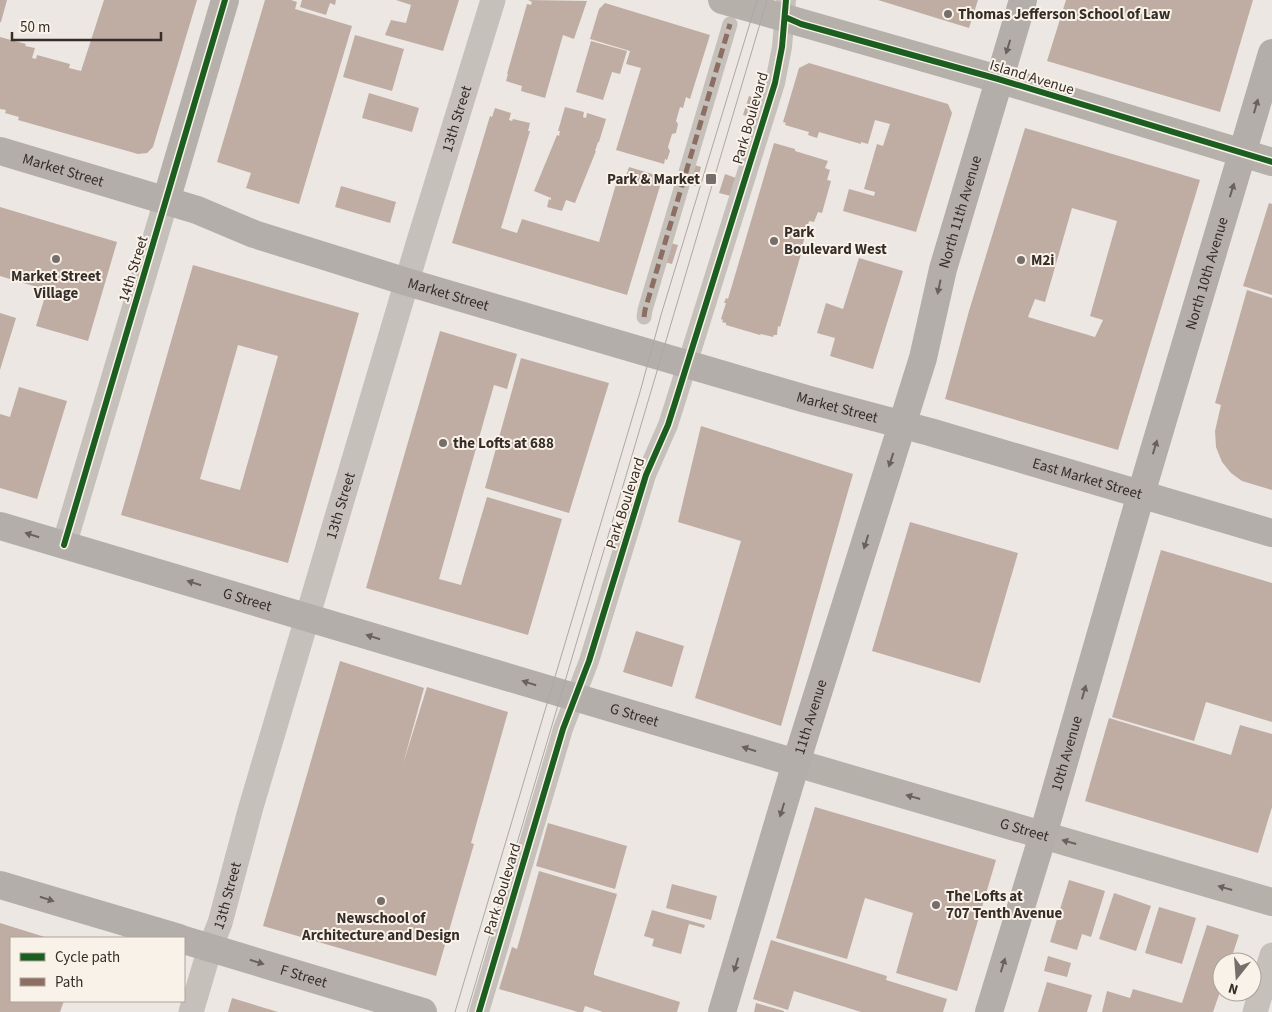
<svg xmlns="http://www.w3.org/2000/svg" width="1272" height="1012" viewBox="0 0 1272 1012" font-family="'Source Sans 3',sans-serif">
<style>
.building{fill:#bfada4;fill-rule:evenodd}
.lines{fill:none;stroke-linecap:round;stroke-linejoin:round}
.pedestrian{stroke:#c6c0bb;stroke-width:15}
.minor{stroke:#c6c0bb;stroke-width:20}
.tertiary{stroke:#c6c0bb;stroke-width:25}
.secondary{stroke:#b6b0ab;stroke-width:28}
.primary{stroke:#b4aeaa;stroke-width:28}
.tram{stroke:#ada8a5;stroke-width:1}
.quiet{stroke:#8d6e63;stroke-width:5;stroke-dasharray:10 5;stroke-linecap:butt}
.cycleway-casing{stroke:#f9f2e9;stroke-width:9}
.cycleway{stroke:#1b5e20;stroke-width:6}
.oneway{fill:#68615d}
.oneway2{fill:#69615d}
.poi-dot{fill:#766e6a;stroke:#f9f2e9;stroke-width:2}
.labels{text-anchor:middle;stroke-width:4;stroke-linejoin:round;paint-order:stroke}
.poi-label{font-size:15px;font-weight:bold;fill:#362d29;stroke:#f9f2e9;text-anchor:start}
.street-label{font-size:15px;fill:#362d29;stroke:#f9f2e9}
</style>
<rect width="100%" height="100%" fill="#ece7e2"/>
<!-- building -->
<path class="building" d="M0,0H7L1,22H0Z
M104,0H197L153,147L147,153L138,154L18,120L19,117L5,113L6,110L0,109V37L26,44L25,46L35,48L32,58L36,59L37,55L70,64L69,68L81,71Z
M265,0H291L297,2L295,9L352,26L299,204L246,188L251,173L217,162Z
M302,0H336L335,5L330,3L326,15L300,7Z
M396,0H459L443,51L385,35L391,20L406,23L411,5Z
M528,0L587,1L574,39L563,35L545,98L521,91L522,86L506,81L508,74H507L527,4L531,5L532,2Z
M878,0H978L969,28Z
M1066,0H1253L1220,112L1047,61Z
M605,3L710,35L690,99L686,97L683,108L680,107L676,121L678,124L676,133L672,134L668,147L670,151L667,160L665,159L664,164L616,150L641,68L626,64L630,51L590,39L599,9Z
M355,35L404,49L392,91L343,77Z
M591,41L627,51L620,74L612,72L603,100L576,92Z
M809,63L948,104L952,113L916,232L843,211L849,189L874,196L875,192L864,189L877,144L883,146L890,124L875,120L868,144L861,142V144L819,132L817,138L808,135L809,132L785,125L786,123L783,122L799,68Z
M369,93L419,108L412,132L362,118Z
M749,96L760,100L754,118L743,115Z
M565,107L584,112L583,117L586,118L587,113L606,119L599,142H598L595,151H596L575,203L566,200L562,211L547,207L549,199L551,200V198L534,191L557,135L559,136L560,131H558Z
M495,108L511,113L509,120L512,121L513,119L530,123L528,131H530L501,228L517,233L522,219L599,242L619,174L626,176L629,167L659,176L656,185L660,186L627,295L452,243L490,116L492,117Z
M1025,128L1200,180L1118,450L945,399L969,311ZM1072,208L1117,221L1090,316L1103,320L1095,337L1028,317L1035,299L1045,302Z
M774,143L795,149V151L828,161L825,168L830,170L827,180L831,181L822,213L818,212L814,222L809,221L802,247H803L780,327L778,326L777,335H774L773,337L761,334L760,335L726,325V323L722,322L723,320L721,319L726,303H724L726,298L728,299Z
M691,164L701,167L696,186L685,183Z
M725,174L736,178L731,196L719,193Z
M341,186L396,202L390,223L335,207Z
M1269,203L1272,204V295L1243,286Z
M0,207L117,242L88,341L36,326L47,290L0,276Z
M667,242L678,245L672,264L661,261Z
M859,258L903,271L873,369L830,356L835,338L817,333L826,303L843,309Z
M193,265L359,313L288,563L121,515ZM238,345L278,356L240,490L200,479Z
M1247,290L1272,298V490L1242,481L1231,473L1222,462L1216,447L1215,431L1221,405L1215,403Z
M0,313L16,318L0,370Z
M440,331L517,354L507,389L494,385L439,579L461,585L487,497L562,519L528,635L366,588Z
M521,358L609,383L569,513L485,488Z
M19,387L67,401L37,499L0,488V414L10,417Z
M701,426L853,474L781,726L695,698L741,541L678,522Z
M910,522L1018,553L980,683L872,651Z
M1161,550L1272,583V722L1206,702L1194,741L1112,717Z
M636,631L684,646L672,687L623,672Z
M340,661L424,688L403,764L427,687L508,712L471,843L474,844L436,976L263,926Z
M1109,718L1231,755L1240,725L1272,734V807L1258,853L1085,801Z
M815,807L996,860L957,991L896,973L913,913L865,898L847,959L776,938Z
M548,823L627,846L615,889L536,866Z
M539,871L617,894L594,972V975L680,1002L677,1012H603L585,1006L583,1012H578L499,989L512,947L517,949Z
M1069,880L1105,891L1091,937L1082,934L1077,950L1050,942Z
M672,884L717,896L711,920L666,908Z
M1114,893L1151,906L1136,951L1099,939Z
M1159,907L1196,918L1182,964L1145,953Z
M652,910L705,925L704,928L689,924L681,954L652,946L654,939L644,936Z
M0,923L48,938H11V1001H64L60,1012H0Z
M1207,925L1239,935L1230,962H1222V986L1213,1012H1102L1107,991L1130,998L1133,989L1182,1003Z
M771,940L887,976L886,980L947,999L943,1012H861L794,991L788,1010L753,999Z
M1048,956L1071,963L1067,977L1044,971Z
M1047,982L1092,995L1087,1012H1038Z
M232,998L278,1012H228Z
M756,1003L784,1011V1012H754Z"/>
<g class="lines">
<!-- pedestrian -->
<path class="pedestrian" d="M644,317L645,310L730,24"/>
<!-- minor -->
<path class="minor" d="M479,1012L563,729L589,661L646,475L668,425L675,403L775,83L782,47L786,0"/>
<!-- tertiary -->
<g class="tertiary">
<path d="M64,545L166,201"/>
<path id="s1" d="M191,1012L210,948L220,923L251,807L418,244L493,0"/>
<path d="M1255,1012L1272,955"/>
</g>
<!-- secondary -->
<g class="secondary">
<path d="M722,0L998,79L1272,162"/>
<path d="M166,201L225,0"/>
<path id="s2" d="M796,763L1272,902"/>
</g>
<!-- primary -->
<g class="primary">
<path id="s3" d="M0,151L197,210L254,234L407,282L700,368L806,399L930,432L1272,533"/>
<path id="s4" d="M0,526L796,763"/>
<path d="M0,885L179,938"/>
<path id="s5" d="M184,940L423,1012"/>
<path id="s6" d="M722,1012L796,763L923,358L943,269L1023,0"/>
<path id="s7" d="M989,1012L1043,835L1141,494L1272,53"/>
</g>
<!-- tram -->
<path class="tram" d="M455,1012L640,392L661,315L757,0
M467,1012L767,0"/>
<!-- quiet -->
<path class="quiet" d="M644,317L645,310L730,24"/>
<!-- cycleway casing -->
<g class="cycleway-casing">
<path id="cycleway" d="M785,17L801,24L998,79L1272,162
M64,545L225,0
M479,1012L563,729L589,661L646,475L668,425L675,403L775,83L782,47L786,0"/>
</g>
<!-- cycleway -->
<use href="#cycleway" class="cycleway"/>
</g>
<!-- one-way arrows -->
<defs><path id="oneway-solid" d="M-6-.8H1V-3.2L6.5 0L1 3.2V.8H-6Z" transform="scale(1.25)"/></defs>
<g class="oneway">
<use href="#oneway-solid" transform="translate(1008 47) rotate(107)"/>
<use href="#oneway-solid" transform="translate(1256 106) rotate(-74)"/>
<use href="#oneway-solid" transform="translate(1232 190) rotate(-73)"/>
<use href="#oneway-solid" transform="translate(939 287) rotate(102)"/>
<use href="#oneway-solid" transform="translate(1155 447) rotate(-73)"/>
<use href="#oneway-solid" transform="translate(891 460) rotate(108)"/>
<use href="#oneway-solid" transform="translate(32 535) rotate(-163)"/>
<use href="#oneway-solid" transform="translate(866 542) rotate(107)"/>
<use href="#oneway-solid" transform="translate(194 583) rotate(-163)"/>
<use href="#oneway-solid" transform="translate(373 637) rotate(-163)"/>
<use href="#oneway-solid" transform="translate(529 683) rotate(-163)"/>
<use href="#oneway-solid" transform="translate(1084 692) rotate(-74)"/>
<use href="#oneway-solid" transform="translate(749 749) rotate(-163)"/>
<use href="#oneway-solid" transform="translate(782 810) rotate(107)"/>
<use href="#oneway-solid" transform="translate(47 899) rotate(17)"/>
<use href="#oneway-solid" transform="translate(257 962) rotate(17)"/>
<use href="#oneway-solid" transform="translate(736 965) rotate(107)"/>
<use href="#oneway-solid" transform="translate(1003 965) rotate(-73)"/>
</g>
<g class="oneway2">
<use href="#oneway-solid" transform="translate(913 797) rotate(-164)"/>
<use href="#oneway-solid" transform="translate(1069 842) rotate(-164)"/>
<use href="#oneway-solid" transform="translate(1225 888) rotate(-164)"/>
</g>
<!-- markers -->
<g class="poi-dot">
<circle cx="948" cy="14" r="5"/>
<rect x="705" y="173" width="12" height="12" rx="2.5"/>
<circle cx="774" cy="241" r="5"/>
<circle cx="56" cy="259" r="5"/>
<circle cx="1021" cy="260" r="5"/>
<circle cx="443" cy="443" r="5"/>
<circle cx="381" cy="901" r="5"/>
<circle cx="936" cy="905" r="5"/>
</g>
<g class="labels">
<!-- poi labels -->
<g class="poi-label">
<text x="958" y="19">Thomas Jefferson School of Law</text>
<text x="700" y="184" text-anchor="end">Park &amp; Market</text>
<text x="784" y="237">Park<tspan x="784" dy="17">Boulevard West</tspan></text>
<text x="1031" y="265">M2i</text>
<text x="56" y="281" text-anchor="middle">Market Street<tspan x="56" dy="17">Village</tspan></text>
<text x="453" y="448">the Lofts at 688</text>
<text x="946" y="901">The Lofts at<tspan x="946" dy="17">707 Tenth Avenue</tspan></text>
<text x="381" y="923" text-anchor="middle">Newschool of<tspan x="381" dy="17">Architecture and Design</tspan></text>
</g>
<!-- street labels -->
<g class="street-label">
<text transform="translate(1032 77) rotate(17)" y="5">Island Avenue</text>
<text dy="5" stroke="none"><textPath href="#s1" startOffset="932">13th Street</textPath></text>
<text transform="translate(750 118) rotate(-74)" y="5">Park Boulevard</text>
<text dy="5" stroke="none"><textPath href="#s3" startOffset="66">Market Street</textPath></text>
<text dy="5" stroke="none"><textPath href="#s6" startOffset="835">North 11th Avenue</textPath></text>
<text transform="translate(133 269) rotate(-73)" y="5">14th Street</text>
<text dy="5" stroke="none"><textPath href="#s7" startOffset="770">North 10th Avenue</textPath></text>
<text dy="5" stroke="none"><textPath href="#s3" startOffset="471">Market Street</textPath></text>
<text dy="5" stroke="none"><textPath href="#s3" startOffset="876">Market Street</textPath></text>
<text dy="5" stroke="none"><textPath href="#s3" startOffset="1136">East Market Street</textPath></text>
<text transform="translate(625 503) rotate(-72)" y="5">Park Boulevard</text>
<text dy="5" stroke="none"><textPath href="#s1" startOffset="528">13th Street</textPath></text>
<text dy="5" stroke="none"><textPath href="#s4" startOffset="258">G Street</textPath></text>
<text dy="5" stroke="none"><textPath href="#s4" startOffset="662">G Street</textPath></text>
<text dy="5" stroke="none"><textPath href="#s6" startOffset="308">11th Avenue</textPath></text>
<text dy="5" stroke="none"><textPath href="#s7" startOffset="270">10th Avenue</textPath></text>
<text dy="5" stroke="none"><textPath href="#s2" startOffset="238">G Street</textPath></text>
<text transform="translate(502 889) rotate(-73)" y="5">Park Boulevard</text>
<text dy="5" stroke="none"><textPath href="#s1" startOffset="122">13th Street</textPath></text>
<text dy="5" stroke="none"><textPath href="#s5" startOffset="125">F Street</textPath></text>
</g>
</g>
<!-- legend -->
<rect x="10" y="937" width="175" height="65" fill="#f9f2e9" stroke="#aba39c"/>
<rect x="20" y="953" width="25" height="8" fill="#1b5e20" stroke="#aba39c"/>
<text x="55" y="962" font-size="15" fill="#362d29">Cycle path</text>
<rect x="20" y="978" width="25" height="8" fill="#8d6e63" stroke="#aba39c"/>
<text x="55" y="987" font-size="15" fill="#362d29">Path</text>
<!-- north arrow -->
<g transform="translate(1237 977) rotate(197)"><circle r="24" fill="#f9f2e9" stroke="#aba39c"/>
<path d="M0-4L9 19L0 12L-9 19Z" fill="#766e6a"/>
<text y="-8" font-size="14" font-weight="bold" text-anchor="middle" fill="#362d29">N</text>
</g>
<!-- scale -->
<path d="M12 32v8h149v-8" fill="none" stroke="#362d29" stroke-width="2.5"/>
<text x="20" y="32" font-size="15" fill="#362d29" stroke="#f9f2e9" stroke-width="4" paint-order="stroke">50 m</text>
</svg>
